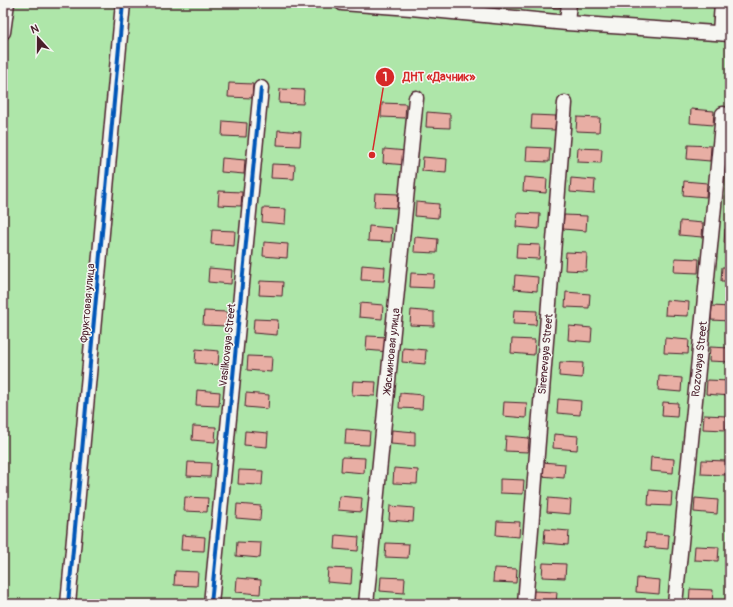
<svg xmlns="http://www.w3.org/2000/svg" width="733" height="607" viewBox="0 0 733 607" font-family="Pangolin,sans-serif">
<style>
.green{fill:#aee6a9;stroke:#7c826a}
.building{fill:#e8aea4;stroke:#4a1f2b}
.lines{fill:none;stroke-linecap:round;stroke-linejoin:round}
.minor-casing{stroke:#4a1f2b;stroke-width:17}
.minor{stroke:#f6f6f2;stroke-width:14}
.cycleway-casing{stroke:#f6f6f2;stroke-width:6}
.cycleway{stroke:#0057b8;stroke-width:4}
.labels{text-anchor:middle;stroke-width:3;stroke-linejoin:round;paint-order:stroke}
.street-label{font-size:11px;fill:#4a1f2b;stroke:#f6f6f2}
.leader{fill:none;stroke:#d62828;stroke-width:1.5}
.callout-dot{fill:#d62828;stroke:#f6f6f2;stroke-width:1.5}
.mark-label{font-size:12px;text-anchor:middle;font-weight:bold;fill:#fff}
.callout-label{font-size:12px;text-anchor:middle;font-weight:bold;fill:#d62828;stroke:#f6f6f2;stroke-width:3;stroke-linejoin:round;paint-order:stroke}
</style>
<rect width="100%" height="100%" fill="#f6f6f2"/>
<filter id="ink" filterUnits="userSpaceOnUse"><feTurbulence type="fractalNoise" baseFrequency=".025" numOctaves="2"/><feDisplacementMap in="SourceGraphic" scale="8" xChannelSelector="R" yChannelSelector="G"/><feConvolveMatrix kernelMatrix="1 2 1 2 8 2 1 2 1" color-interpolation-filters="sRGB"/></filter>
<g filter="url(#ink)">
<!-- green -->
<path class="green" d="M3,3H730V604H3Z"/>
<!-- building -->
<path class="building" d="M536,3H560L559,8L536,6Z
M580,3H603V6Z
M229,83L253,84L252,98L228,97Z
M280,89L304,90L303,104L279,103Z
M382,103L406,104L405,118L381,117Z
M691,109L714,111L713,125L690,123Z
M427,112L450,114V128L426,127Z
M532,115L556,116L555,130L531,129Z
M577,117L600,118L599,132L576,131Z
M223,121L247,123L246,137L222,136Z
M278,130L301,132L300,146L277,145Z
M688,145L711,146L710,161L687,159Z
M527,147L550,148L549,162L526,161Z
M578,148L602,149L601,163L577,162Z
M384,149L407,151L406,165L383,163Z
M423,157L447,159L446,173L422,171Z
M222,158L245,160L244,174L221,172Z
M272,164L295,165L294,179L271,178Z
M524,177L547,179L546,193L523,191Z
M571,178L595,180L594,194L570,192Z
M684,181L707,183L706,197L683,195Z
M219,191L242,192L241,206L218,205Z
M375,193L398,194L397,208L374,207Z
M416,202L439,204L438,218L415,216Z
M263,208L286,209L285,224L262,222Z
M517,213L540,214L539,229L516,227Z
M564,215L587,216L586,231L563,229Z
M680,221L703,223L702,237L679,235Z
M369,226L392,228L391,242L368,241Z
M725,229H730V244L724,243Z
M212,230L235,231L234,246L211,244Z
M415,237L438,239L437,253L414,252Z
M264,242L288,244L287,258L263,256Z
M517,244L540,245L539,259L516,258Z
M566,252L587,253L586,271L565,270Z
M675,258L699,259L698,273L674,272Z
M362,265L385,267L384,281L361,280Z
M722,267H730V281H721Z
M209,268L232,270L231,284L208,282Z
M411,273L434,274L433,288L410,287Z
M515,275L538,277L537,291L514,289Z
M260,281L283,282L282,296L259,295Z
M566,292L590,294L589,308L565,307Z
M666,300L689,302L688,316L665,315Z
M360,303L383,305L382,319L359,317Z
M712,306L730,307V321L711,320Z
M411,310L434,312V326L410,325Z
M514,310L537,311L536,325L513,324Z
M204,311L227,312L226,326L203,325Z
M254,319L278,320L277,335L253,333Z
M569,326L592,328L591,342L568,340Z
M367,336L390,337L389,352L366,350Z
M665,338L689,340L688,354L664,353Z
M512,339L535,340L534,355L511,353Z
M710,347L730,348V362L709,361Z
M403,348L426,350L425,364L402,362Z
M196,349L219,351L218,365L195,363Z
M248,356L272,357L271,372L247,370Z
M560,362L583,363L582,378L559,376Z
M659,376L682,378L681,392L658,390Z
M707,380L730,381V396L706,394Z
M353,381L376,382L375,396L352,395Z
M197,390L220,392L219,406L196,405Z
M246,393L269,395L268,409L245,407Z
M400,393L423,395L422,409L399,408Z
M558,399L581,401L580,415L557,413Z
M504,402L527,403L526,418L503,416Z
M663,402L678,403L677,417L662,416Z
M704,415L727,416L726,430L703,429Z
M193,426L216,427L215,442L192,440Z
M346,429L370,431L369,445L345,444Z
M392,430L415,432V446L391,444Z
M245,431L268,433L267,447L244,445Z
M554,434L578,436L577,450L553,448Z
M506,436L529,438L528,452L505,451Z
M342,457L365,458L364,473L341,471Z
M651,457L674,459L673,473L650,471Z
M702,460L726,461L725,475L701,474Z
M188,462L211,463L210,477L187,476Z
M542,462L565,464L564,478L541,476Z
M394,468L418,470L417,484L393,483Z
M239,470L263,471L262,485L238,484Z
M500,479L524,480L523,494L500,493Z
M649,490L672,492L671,506L648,505Z
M339,496L362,498L361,512L338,510Z
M185,497L208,498L207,512L184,511Z
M548,498L571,500L570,514L547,512Z
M695,498L718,500L717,514L694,512Z
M237,504L261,506L260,520L236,518Z
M390,506L414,508L413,522L389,520Z
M497,521L520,522L519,537L496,535Z
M545,529L569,531L568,545L544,543Z
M646,533L669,535L668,549L645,547Z
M182,535L205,537L204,551L181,550Z
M336,535L359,537L358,551L335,549Z
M237,542L261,543L260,558L236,556Z
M386,543L409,544L408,558L385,557Z
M695,546L719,547L718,561L694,560Z
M543,563L566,564L565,578L542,577Z
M328,568L352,569L351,584L327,582Z
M494,568L517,569L516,583L493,582Z
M175,571L198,572L197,586L174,585Z
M381,577L405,578L404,593L380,591Z
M237,578L261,580L260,594L236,592Z
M637,578L660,580L659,594L636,592Z
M690,589L713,590L712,604L689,603Z
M533,591L557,592L556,604H532Z"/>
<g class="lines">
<!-- minor casing -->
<g class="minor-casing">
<path id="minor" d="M342,3L411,8L567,23L730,34
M567,23L569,3
M3,32L7,3
M720,33L722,3
M68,604L123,3
M211,604L261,88
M366,604L416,98
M525,604L565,103
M675,604L723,114"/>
</g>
<!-- minor -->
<use href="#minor" class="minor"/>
<!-- cycleway casing -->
<g class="cycleway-casing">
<path id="cycleway" d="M68,604L123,3
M211,604L261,88"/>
</g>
<!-- cycleway -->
<use href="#cycleway" class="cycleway"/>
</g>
</g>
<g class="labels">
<!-- street labels -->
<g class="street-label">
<text transform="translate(87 303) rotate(-85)" y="4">Фруктовая улица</text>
<text transform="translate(227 345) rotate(-84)" y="4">Vasilkovaya Street</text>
<text transform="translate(391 351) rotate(-84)" y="4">Жасминовая улица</text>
<text transform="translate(545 354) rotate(-85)" y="4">Sirenevaya Street</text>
<text transform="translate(699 359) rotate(-84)" y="4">Rozovaya Street</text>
</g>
</g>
<!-- callouts -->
<path class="leader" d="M372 155L385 77"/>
<g class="callout-dot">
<circle cx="372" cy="155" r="4"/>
<circle cx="385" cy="77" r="10"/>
</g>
<g class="mark-label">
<text x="385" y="81">1</text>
</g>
<g class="callout-label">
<text x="439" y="81">ДНТ «Дачник»</text>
</g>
<!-- margin -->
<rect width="733" height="607" fill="none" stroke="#f6f6f2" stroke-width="16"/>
<rect x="8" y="8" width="717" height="591" fill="none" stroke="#4a1f2b" stroke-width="1.5" filter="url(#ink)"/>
<!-- north arrow -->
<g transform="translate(38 38) rotate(339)" stroke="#f6f6f2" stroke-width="3" paint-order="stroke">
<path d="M0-3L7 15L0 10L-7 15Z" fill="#4a1f2b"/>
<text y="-6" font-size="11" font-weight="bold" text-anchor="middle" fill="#4a1f2b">N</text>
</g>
</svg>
